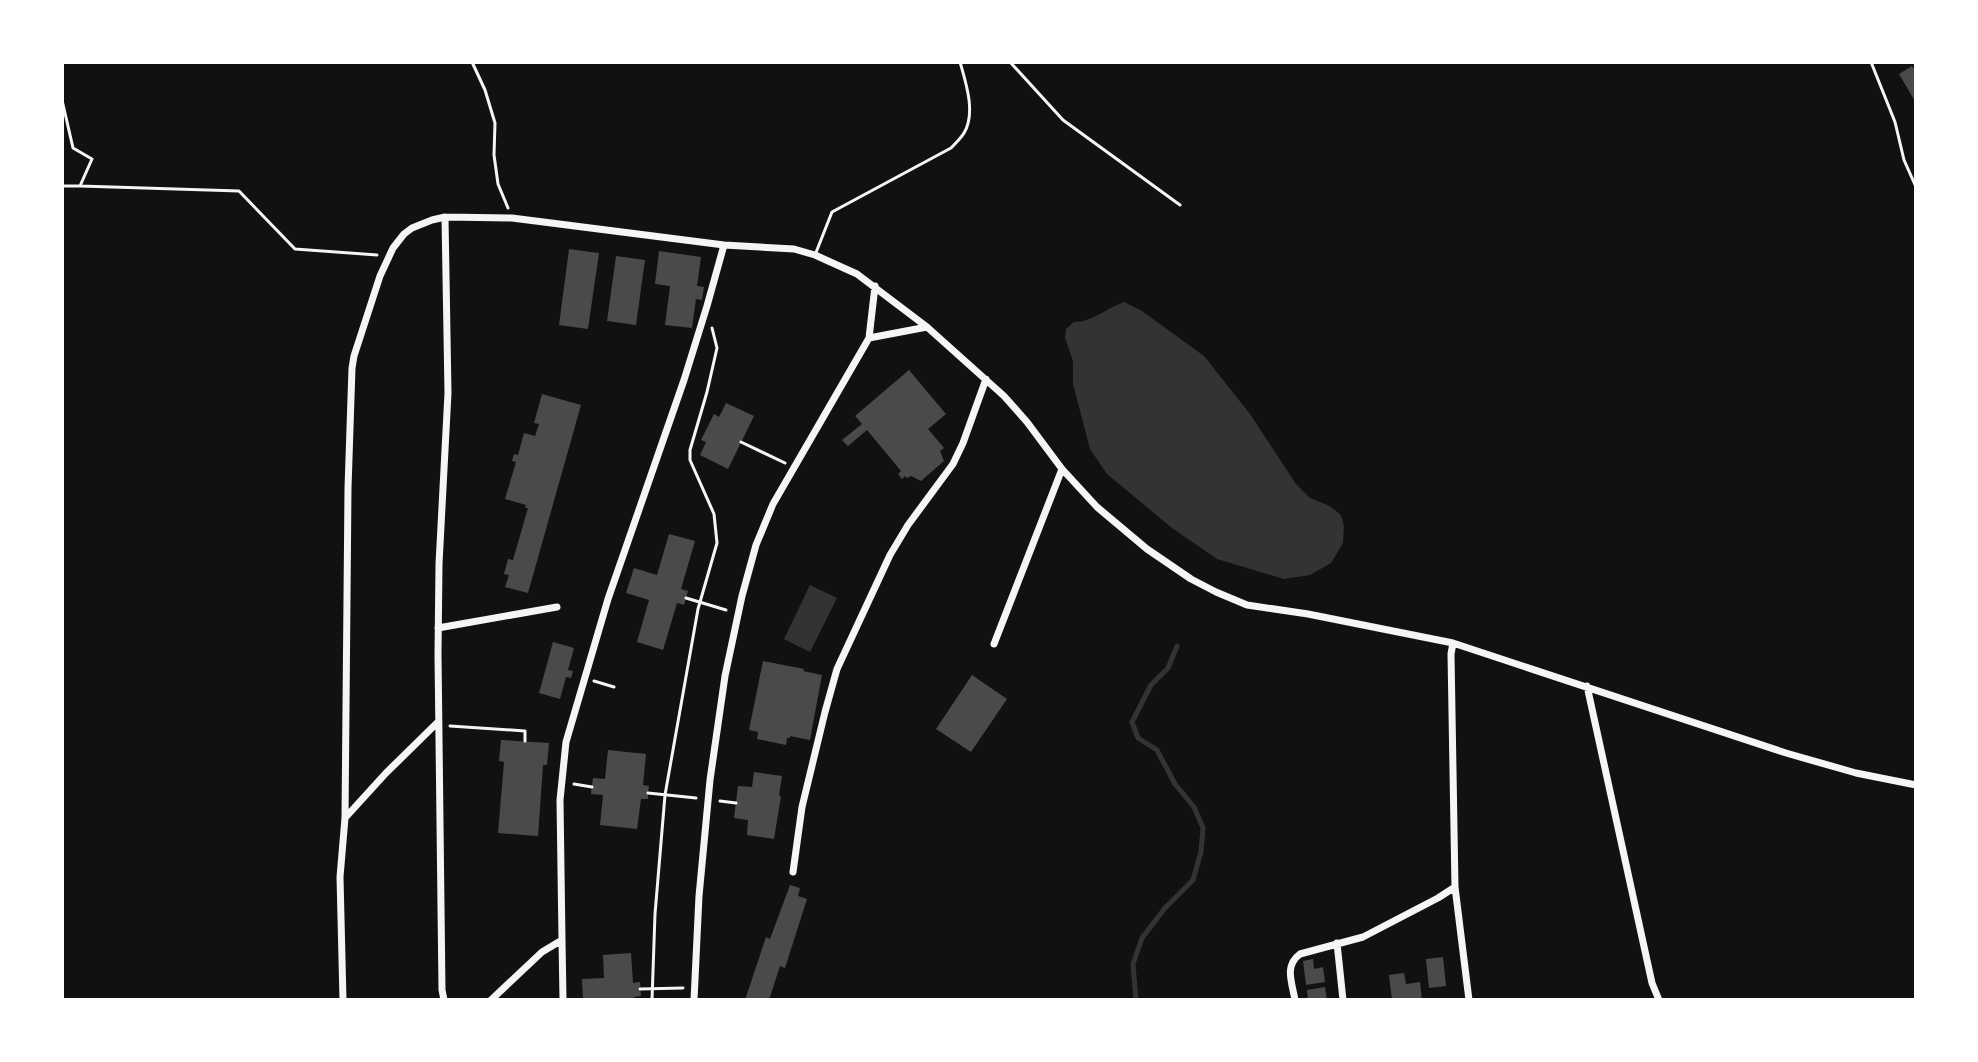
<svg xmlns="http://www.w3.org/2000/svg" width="1978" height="1062" viewBox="0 0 1978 1062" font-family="Helvetica,sans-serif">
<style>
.water{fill:#333}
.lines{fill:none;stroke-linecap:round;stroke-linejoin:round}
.stream{stroke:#333;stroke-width:5}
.building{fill:#4a4a4a}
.path{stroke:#f5f5f5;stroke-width:3}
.service{stroke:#f5f5f5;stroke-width:3}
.minor{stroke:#f5f5f5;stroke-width:7}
</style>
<rect width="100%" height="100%" fill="#111"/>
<!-- water -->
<path class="water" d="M1124,302L1142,311L1204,356L1250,414L1296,484L1310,498L1330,506L1341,515L1344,526L1343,543L1331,563L1310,575L1284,579L1217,559L1172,528L1107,474L1090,449L1073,384V361L1065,338L1066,329L1074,322C1092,322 1107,308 1124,302Z
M810,585L837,598L810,652L784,639Z"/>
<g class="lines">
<!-- stream -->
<path class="stream" d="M1136,1000L1133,964L1142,938L1165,908L1193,880L1201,852L1203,828L1194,807L1175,784L1157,750L1138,738L1132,722L1151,685L1168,668L1177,646"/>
</g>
<!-- building -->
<path class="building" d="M1912,66L1916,72V103L1899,74Z
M569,249L599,253L588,329L559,325Z
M659,251L701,257L697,286L704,287L702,300L696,299L692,328L665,325L670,286L655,284Z
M616,256L645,260L636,325L607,321Z
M909,370L946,414L928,429L944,448L940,451L944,461L921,481L911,476L907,478L905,476L902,479L898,474L901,471L867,430L848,446L842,440L862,424L855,416Z
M542,394L581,405L528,593L505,587L509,575L504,574L508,559L513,560L528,508H525L526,505L505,499L516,462L512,461L514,454L518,455L524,433L535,436L539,424L534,423Z
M726,403L754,416L728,469L700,455L706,442L701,440L714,414L719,417Z
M669,534L695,541L681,589L688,591L684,605L677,603L663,650L637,642L649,600L626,593L634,568L657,575Z
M553,642L574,648L568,670L573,671L571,678L566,677L560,699L539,693Z
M763,661L804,669L803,671L822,675L810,740L790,736V738H787L786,745L757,739L758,732L749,730Z
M972,675L1007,699L971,752L936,729Z
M501,740L549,743L547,765H543L538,836L498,833L504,762L499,761Z
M608,750L646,754L643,785L649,786L648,793V799H641L637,829L600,825L603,795L591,794L593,778L605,779Z
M754,772L782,776L779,796H781L774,839L747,835L748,820L734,818L738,786L752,787Z
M790,885L800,888L798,896L807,899L785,968L780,966L769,1000H745L766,937L770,939Z
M631,953L633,983L640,982L641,996L634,997V1000H583L582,979L604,978L603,955Z
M1443,957L1446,986L1429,988L1426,959Z
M1313,959L1314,969L1323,967L1325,982L1306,985L1303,961Z
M1404,973L1406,984L1420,982L1422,1000H1392L1389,975Z
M1325,987L1327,1000H1308L1307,990Z"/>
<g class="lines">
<!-- path -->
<path class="path" d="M472,62L485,90L495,123L494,155L498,184L508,208
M1871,62L1895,122L1904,160L1916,187
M62,100L73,148L92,159L80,186H62
M80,186L239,191L295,249L377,255
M741,442L785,463
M686,598L726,610
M594,681L614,687
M450,726L525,731V741
M574,784L592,787
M648,793L696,798
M720,801L736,803
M640,989L683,988
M652,1000L655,914L665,795L698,609L717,543L714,514L690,460V450L707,392L717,348L712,328"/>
<!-- service -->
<path class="service" d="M1010,62L1063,120L1180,205
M815,255L832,212L951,148C955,144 961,138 964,133C976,113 966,83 960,62"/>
<!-- minor -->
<path class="minor" d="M869,338L927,327
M438,628L557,607
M1453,643L1451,654L1455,887L1469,1000
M994,644L1062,469
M1587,686L1652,983L1659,1000
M345,818L386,773L438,722
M793,872L802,807L825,712L837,669L890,555L908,525L953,464L963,443L986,379
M562,940L563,1000
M1337,943L1343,1000
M343,1000L340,877L345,818L348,488L352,368L354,356L380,276L393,248L404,234L412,228L432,220L445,217L512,218L724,245L794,249L815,255L857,274L927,327L1004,396L1027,422L1062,469L1097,507L1147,549L1191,579L1216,592L1247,605L1308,614L1453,643L1786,753L1856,773L1916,785
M444,1000L442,990L438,654L439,564L448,393L445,217
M491,1000L542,952L562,940L560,800L566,742L608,599L684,380L707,306L724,245
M694,1000L699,896L710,780L725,676L742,596L756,545L773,504L869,338L875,286
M1295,1000C1292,982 1284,966 1300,954L1363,937L1438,898L1455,887"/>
</g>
<!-- border -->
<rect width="1978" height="1062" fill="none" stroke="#ffffff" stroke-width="128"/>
</svg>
